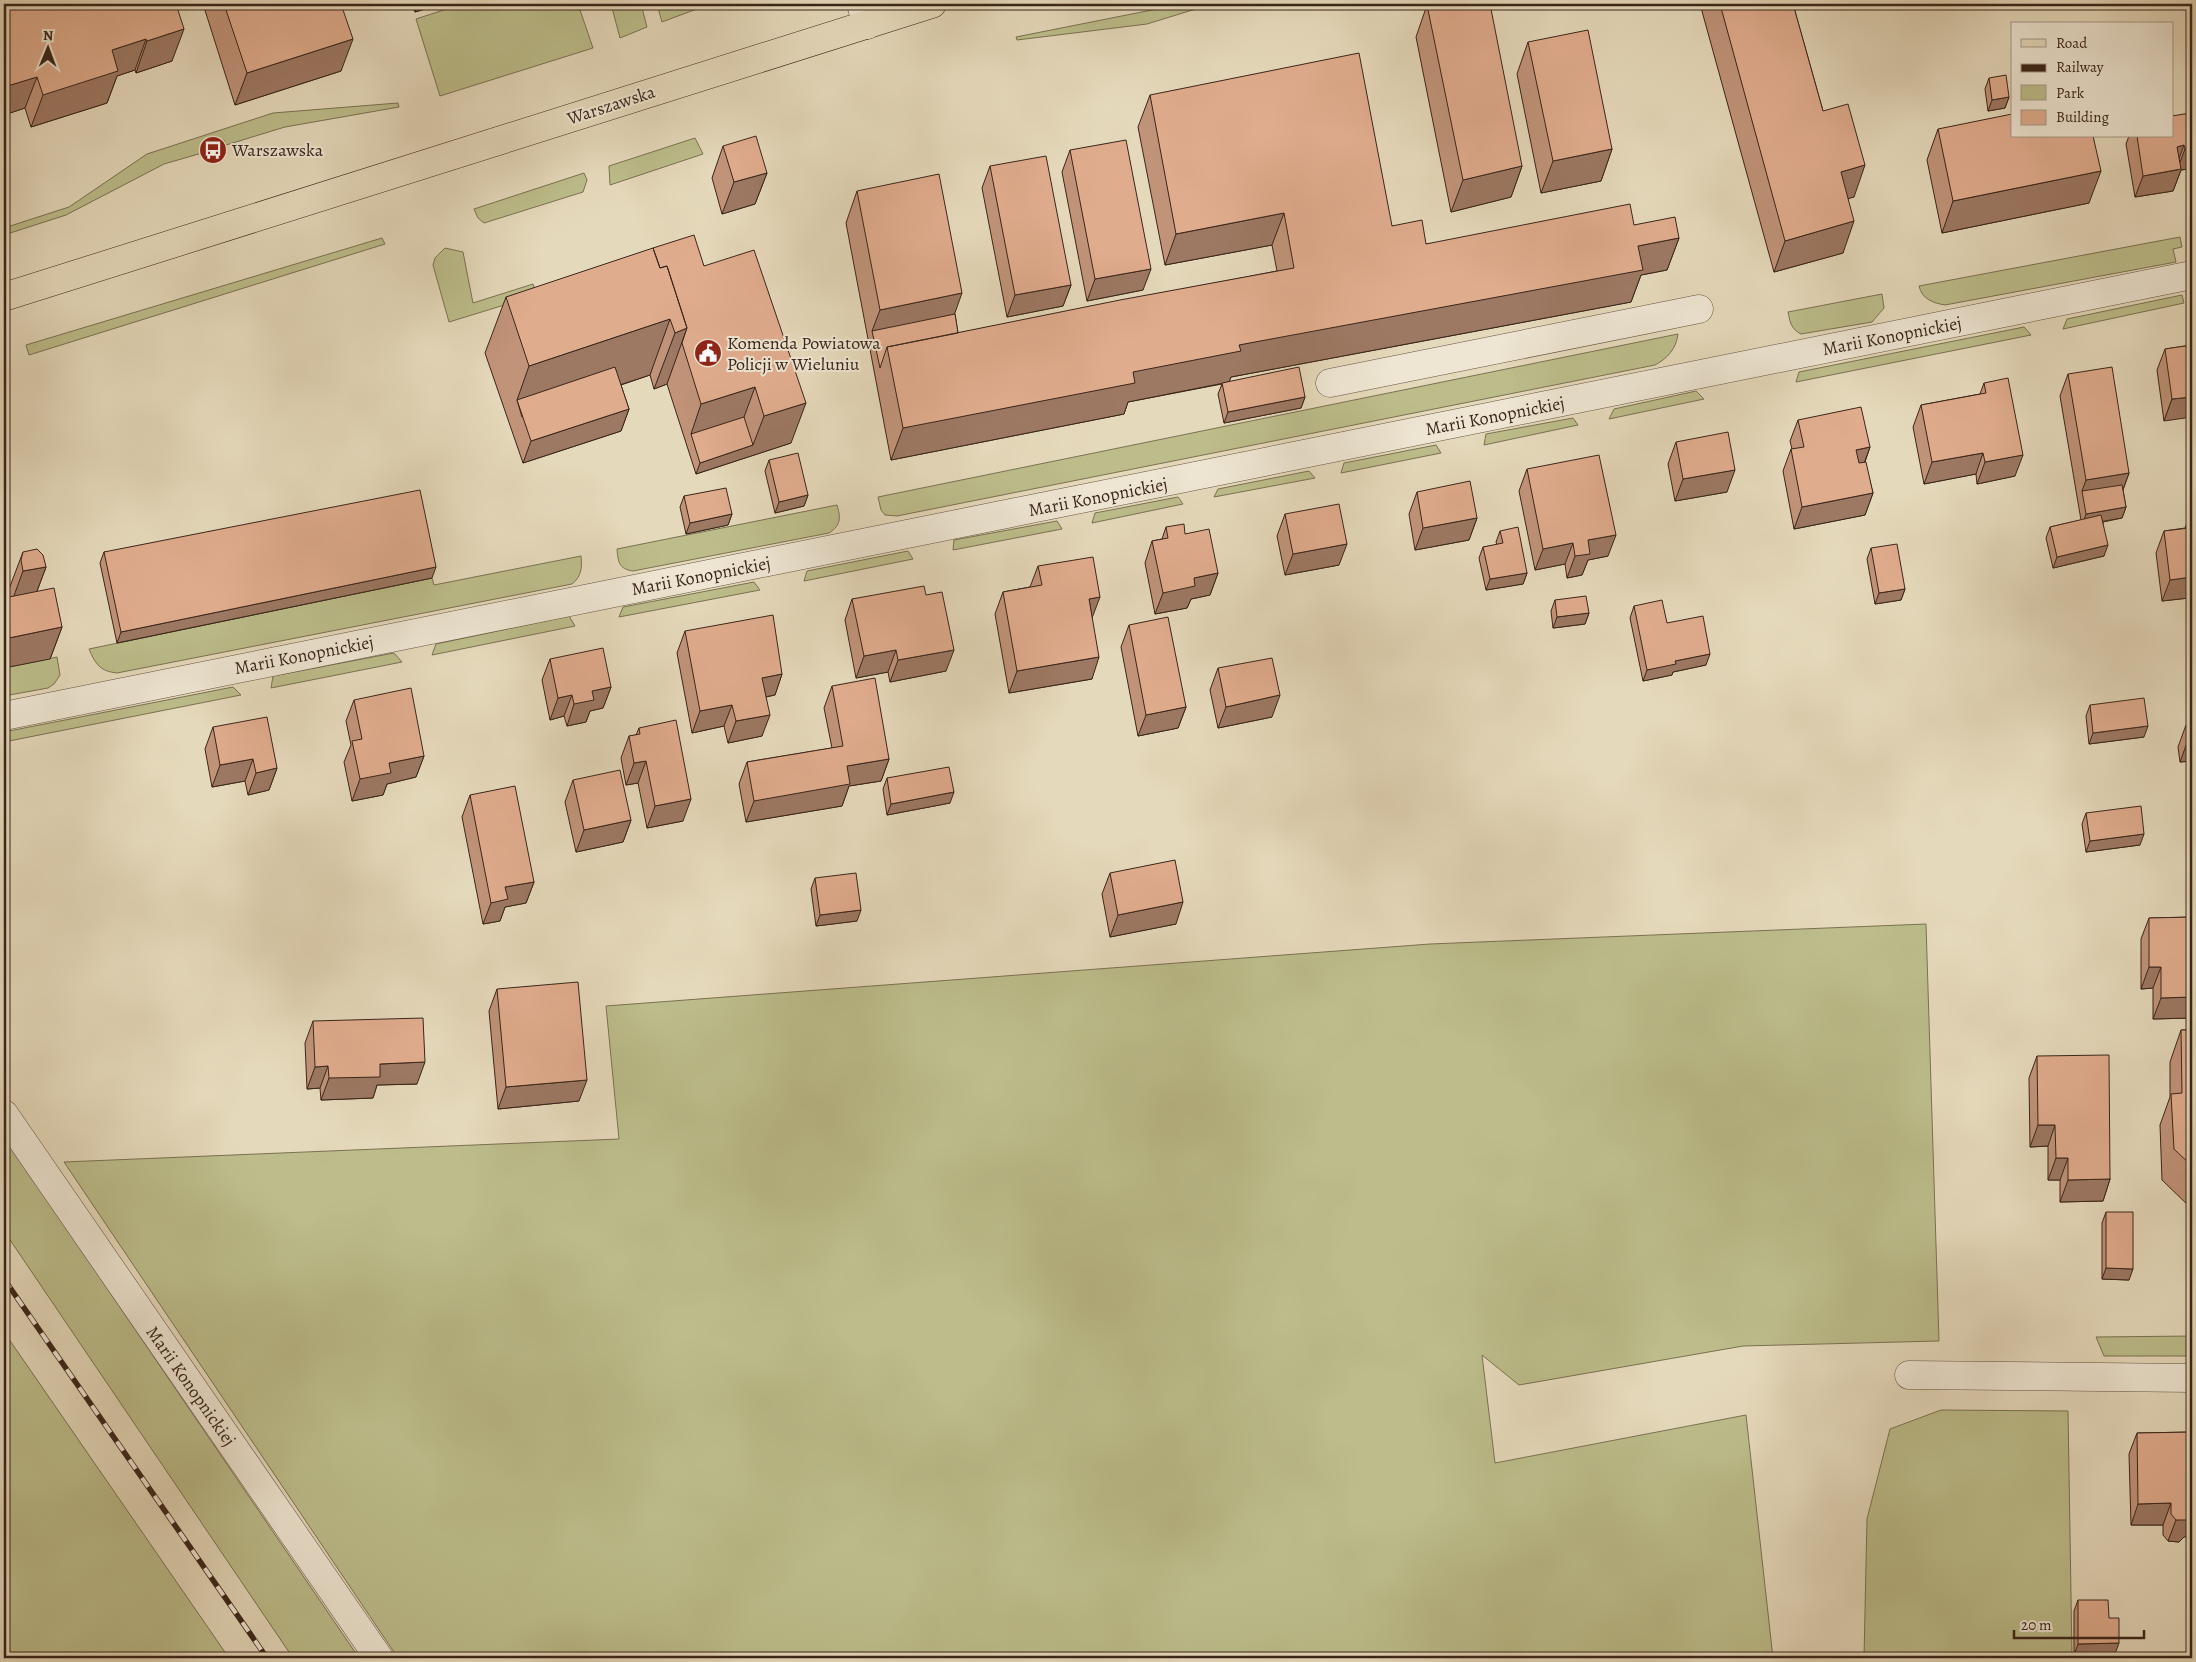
<svg xmlns="http://www.w3.org/2000/svg" width="2196" height="1662" viewBox="0 0 2196 1662" font-family="Alegreya,serif">
<style>
.green{fill:#bcbd8b;stroke:#7b7152}
.lines{fill:none;stroke-linecap:round;stroke-linejoin:round}
.minor-casing{stroke:#655242;stroke-width:29}
.major-casing{stroke:#3a251a;stroke-width:29}
.minor{stroke:#eee6d3;stroke-width:28}
.major{stroke:#e5d9bb;stroke-width:28}
.rail-casing{stroke:#3a251a;stroke-width:5.5}
.rail{stroke:#eee6d3;stroke-width:4;stroke-dasharray:11;stroke-linecap:butt}
.wall{fill:#c1947a;stroke:#3a251a}
.shaded-wall{fill:#9d7863;stroke:#3a251a}
.building{fill:#e0ac8e;stroke:#3a251a}
.labels{text-anchor:middle;stroke-width:4;stroke-linejoin:round;paint-order:stroke}
.street-label{font-size:18px;fill:#3a251a;stroke:#eee6d3}
.poi-label{font-size:18px;fill:#3a251a;stroke:#eee6d3;text-anchor:start}
</style>
<rect width="100%" height="100%" fill="#e5d9bb"/>
<filter id="stains"><feTurbulence type="fractalNoise" baseFrequency=".004" numOctaves="4"/><feColorMatrix values="0 0 0 0 .2 0 0 0 0 .09 0 0 0 0 .02 0 0 0 .5 -.17"/></filter>
<radialGradient id="worn" r=".72"><stop offset=".6" stop-color="#630" stop-opacity="0"/><stop offset="1" stop-color="#630" stop-opacity=".3"/></radialGradient>
<!-- green -->
<path class="green" d="M462,4H578L593,48L440,96L416,19Z
M611,4H641L647,27L620,38Z
M657,4H710L662,22Z
M1182,4H1212L1147,24L1017,40L1016,37Z
M398,103L399,107L285,127L226,145L224,140L201,147L202,153L164,164L66,215L4,235V228L69,207L147,154L273,113Z
M695,138L703,154L610,185L609,166Z
M584,173L587,180L583,192L484,223L478,218L474,209Z
M2180,237L2182,247L2173,249L2176,262L1945,305C1933,303 1922,299 1919,286Z
M382,238L385,244L29,355L26,345Z
M445,248L463,252L473,303L533,284L537,295L449,322L433,265L435,258Z
M1882,294L1884,308L1872,322L1801,334C1791,329 1790,322 1788,312Z
M2182,295L2184,303L2063,329L2067,319Z
M2024,327L2031,335L1796,382L1799,372Z
M1678,334C1676,349 1668,358 1655,365L897,516L885,515L881,510L878,497Z
M1696,391L1704,399L1609,419L1614,409Z
M1573,418L1578,425L1484,445L1486,434Z
M1436,445L1441,453L1341,473L1344,463Z
M1309,471L1315,478L1214,497L1218,489Z
M1178,497L1183,504L1092,523L1095,513Z
M837,505C841,518 841,525 829,533L633,571C619,569 618,562 617,549Z
M1057,521L1062,529L953,550L954,540Z
M908,551L913,559L804,581L807,571Z
M581,556C582,567 582,576 572,584L117,673C100,671 96,665 89,649L432,578L434,585Z
M754,582L760,590L619,617L623,607Z
M569,616L575,626L432,655L436,644Z
M394,653L402,662L271,688L273,676Z
M57,657L60,675L54,684L48,688L4,696V668Z
M233,687L241,695L4,742V732Z
M1926,924L1939,1341L1743,1346L1519,1385L1482,1355L1495,1463L1746,1415L1773,1658H398L64,1162L619,1139L606,1006L1430,944Z
M4,1137L359,1658H293L4,1231Z
M4,1332L229,1658H4Z
M2192,1336V1356H2104L2096,1337Z
M1941,1410L2068,1411L2072,1658H1864L1867,1519L1890,1429Z"/>
<g class="lines">
<!-- minor casing -->
<g class="minor-casing">
<path id="minor" d="M861,4L867,25
M1330,383L1699,309
M4,716L2192,275
M4,1114L379,1658
M1909,1375L2192,1378"/>
</g>
<!-- major casing -->
<g class="major-casing">
<path id="major" d="M4,297L932,4"/>
</g>
<!-- minor -->
<use href="#minor" class="minor"/>
<!-- major -->
<use href="#major" class="major"/>
<!-- rail casing -->
<g class="rail-casing">
<path id="rail" d="M4,1279L267,1658"/>
</g>
<!-- rail -->
<use href="#rail" class="rail"/>
</g>
<!-- wall -->
<path class="wall" d="M4,4H176L172,61L136,73L135,70L117,76L107,103L31,127L25,108L4,115Z
M203,4H341V71L235,105Z
M412,4H442L415,12Z
M1700,4H1793L1823,111L1854,197L1848,198L1843,253L1774,272Z
M1427,5L1522,166L1511,197L1451,212L1416,37Z
M1528,42L1612,149L1601,181L1541,193L1517,74Z
M1989,78L2009,97L2005,108L1988,111L1985,89Z
M1150,95L1392,226L1426,244L1634,225L1679,238L1667,270L1641,275L1631,302L1231,377L1229,382L1305,397L1301,408L1224,423L1218,394L1222,384L1128,402L1124,414L891,460L846,223L857,191L955,314L958,333L1277,271L1272,245L1165,265L1138,127Z
M2190,113L2188,169L2181,170L2173,191L2135,197L2126,144L2129,136H2172Z
M1938,129L2089,203L1942,233L1927,160Z
M723,146L767,173L755,204L722,214L712,178Z
M1070,150L1143,290L1087,301L1062,172Z
M990,166L1071,285L1063,306L1007,317L982,188Z
M704,266L791,443L696,474L667,384L654,389L650,375L621,385L629,409L621,431L523,463L485,353L506,297Z
M2192,345L2164,421L2157,370L2165,349Z
M2068,374L2129,473L2123,490L2126,507L2122,518L2103,522L2104,556L2053,568L2046,538L2050,527L2081,520L2060,396Z
M1984,383L2015,476L1977,484L1976,474L1924,484L1913,427L1921,405L1980,394Z
M1798,420L1870,447L1865,462L1873,493L1865,515L1794,529L1783,471L1791,449H1792L1790,441Z
M1676,442L1727,492L1675,501L1668,464Z
M769,460L808,495L804,506L775,513L765,471Z
M1527,469L1608,556L1588,560L1582,575L1567,578L1565,564L1535,570L1519,491Z
M1417,492L1477,518L1469,540L1415,550L1409,514Z
M684,496L732,514L728,525L686,534L680,507Z
M1285,514L1339,565L1285,575L1277,536Z
M2192,519V606H2191L2189,598L2162,601L2156,553L2164,531L2185,528L2188,520Z
M1166,527L1185,534L1218,573L1210,595L1191,599L1187,608L1155,614L1145,563L1152,541L1162,539Z
M1500,531L1527,573L1523,584L1486,590L1479,558L1483,547L1497,545L1496,542Z
M1871,548L1905,589L1901,600L1875,604L1867,559Z
M23,552L46,567L37,591L62,627L50,659L6,597Z
M104,552L432,578L117,643L100,563Z
M1038,566L1092,617V679L1009,693L995,614L1003,592L1030,587Z
M926,595L946,671L890,682L888,672L856,678L845,620L852,599Z
M1555,600L1589,613L1585,624L1553,628L1551,611Z
M1634,606L1667,623L1706,665L1673,672L1672,675L1643,681L1630,618Z
M1129,625L1186,707L1178,728L1138,736L1121,647Z
M685,631L782,674L775,695L766,697L762,736L728,743L724,726L692,733L677,653Z
M550,659L611,687L603,708L590,711L586,722L567,726L564,716L550,720L542,680Z
M1218,668L1272,717L1218,728L1210,690Z
M832,686L889,759L881,781L849,786L842,806L746,822L739,784L747,762L832,748L824,708Z
M354,700L424,756L416,777L387,784L383,795L352,801L344,762L351,745L346,721Z
M2090,705L2144,737L2089,744L2086,716Z
M2192,722V761L2180,762L2178,747L2186,725L2191,724Z
M213,727L277,768L269,790L248,795L245,781L212,787L205,749Z
M639,728L683,821L647,828L638,783L626,785L621,758L629,736L636,735Z
M887,778L950,803L887,815L883,789Z
M573,780L631,820L623,842L576,852L565,802Z
M470,795L534,882L526,903L505,907L500,921L483,924L462,817Z
M2086,813L2140,845L2086,852L2082,824Z
M1110,873L1176,924L1110,937L1102,894Z
M815,878L857,921L816,926L811,889Z
M2192,917V1018L2153,1019V988L2141,989V939L2149,918Z
M497,989L579,1101L498,1109L489,1011Z
M313,1021L417,1084L377,1085L373,1098L321,1100L320,1088L307,1089L305,1043Z
M2181,1030H2192V1209L2162,1180L2160,1125L2170,1097V1062Z
M2037,1056L2110,1179L2103,1201L2060,1202V1180H2048V1146L2030,1147L2029,1078Z
M2106,1212L2129,1280L2102,1279V1223Z
M2192,1432L2184,1537L2179,1542L2168,1541L2163,1535V1525H2131L2129,1454L2137,1433Z
M2078,1600L2109,1618L2115,1654L2074,1655V1611Z"/>
<!-- shaded-wall -->
<path class="shaded-wall" d="M418,4H442L415,12Z
M184,29L172,61L136,73L147,41Z
M146,39L135,70L117,76L107,103L31,127L43,95L112,50Z
M353,39L341,71L235,105L247,73Z
M37,77L25,108L4,115V87Z
M2009,97L2005,108L1988,111L1992,100Z
M2184,145L2176,167L2177,147Z
M2192,148V158L2188,169L2181,170L2173,191L2135,197L2143,176L2177,170L2185,149Z
M1612,149L1601,181L1541,193L1553,161Z
M1865,165L1854,197L1829,204L1841,172Z
M1522,166L1511,197L1451,212L1463,180Z
M2101,171L2089,203L1942,233L1953,201Z
M767,173L755,204L722,214L734,182Z
M1284,213L1272,245L1165,265L1176,234Z
M1854,221L1843,253L1774,272L1785,241Z
M1679,238L1667,270L1641,275L1631,302L1231,377L1229,382L1128,402L1124,414L891,460L903,428L1239,345L1638,246Z
M1151,269L1143,290L1087,301L1095,279Z
M1071,285L1063,306L1007,317L1015,295Z
M962,293L951,324L872,331L880,310Z
M670,319L650,375L522,417L517,400L529,366Z
M687,328L667,384L654,389L675,333Z
M755,387L740,428L691,434L701,404Z
M1305,397L1301,408L1224,423L1228,412Z
M2192,397V417L2164,421L2172,399Z
M806,403L791,443L696,474L700,463L753,445L764,416Z
M629,409L621,431L523,463L531,441Z
M1870,447L1862,469L1849,472L1856,450Z
M1983,453L1976,474L1924,484L1932,462Z
M2023,455L2015,476L1977,484L1985,462Z
M1735,470L1727,492L1675,501L1683,479Z
M2129,473L2121,495L2082,491L2086,480Z
M1873,493L1865,515L1794,529L1802,507Z
M808,495L804,506L775,513L779,502Z
M2126,507L2122,518L2082,525L2086,514Z
M732,514L728,525L686,534L690,523Z
M1477,518L1469,540L1415,550L1423,528Z
M1616,535L1608,556L1588,560L1582,575L1567,578L1575,556L1588,540Z
M1573,543L1565,564L1535,570L1543,549Z
M1347,544L1339,565L1285,575L1293,554Z
M2108,545L2104,556L2053,568L2057,557Z
M46,567L25,623H4L23,571Z
M436,567L432,578L117,643L121,632Z
M1218,573L1210,595L1191,599L1187,608L1155,614L1163,593L1194,578Z
M1527,573L1523,584L1486,590L1490,579Z
M2192,577V591L2189,598L2162,601L2170,580Z
M1905,589L1901,600L1875,604L1879,593Z
M1100,597L1092,618L1089,599Z
M1589,613L1585,624L1553,628L1557,617Z
M62,627L50,659L4,668V639Z
M896,650L888,672L856,678L864,656Z
M954,650L946,671L890,682L898,660Z
M1710,654L1706,665L1673,672L1672,675L1643,681L1647,670L1675,661Z
M1099,657L1092,679L1009,693L1017,671Z
M782,674L775,695L754,699L762,678Z
M611,687L603,708L590,711L586,722L567,726L574,704L592,691Z
M572,695L564,716L550,720L558,698Z
M1280,695L1272,717L1218,728L1226,707Z
M732,705L724,726L692,733L700,711Z
M1186,707L1178,728L1138,736L1146,715Z
M770,715L762,736L728,743L736,721Z
M2148,726L2144,737L2089,744L2093,733Z
M2188,740H2192V761L2180,762Z
M424,756L416,777L387,784L383,795L352,801L360,779L389,763Z
M253,759L245,781L212,787L220,765Z
M889,759L881,781L849,786L842,806L746,822L754,801L847,766Z
M646,761L638,783L626,785L634,763Z
M277,768L269,790L248,795L256,773Z
M954,792L950,803L887,815L891,804Z
M691,799L683,821L647,828L655,806Z
M631,820L623,842L576,852L584,830Z
M2144,834L2140,845L2086,852L2090,841Z
M534,882L526,903L505,907L500,921L483,924L491,903L505,887Z
M1183,902L1176,924L1110,937L1118,915Z
M861,910L857,921L816,926L820,915Z
M2149,967H2161L2153,988L2141,989Z
M2192,997V1018L2153,1019L2161,998Z
M425,1062L417,1084L377,1085L373,1098L321,1100L329,1078L380,1064Z
M328,1066L320,1088L307,1089L315,1067Z
M587,1080L579,1101L498,1109L506,1087Z
M2038,1125H2055L2048,1146L2030,1147Z
M2056,1158H2068L2060,1180H2048Z
M2110,1179L2103,1201L2060,1202L2068,1180Z
M2106,1268L2133,1269L2129,1280L2102,1279Z
M2171,1503L2163,1525H2131L2138,1504Z
M2192,1515V1536L2184,1537L2179,1542L2168,1541L2176,1520Z
M2119,1643L2115,1654L2074,1655L2078,1644Z"/>
<!-- building -->
<path class="building" d="M4,4H176L184,29L147,41L146,39L112,50L118,71L43,95L37,77L4,87Z
M224,4H341L353,39L247,73Z
M1434,4H1490L1522,166L1463,180L1427,5Z
M1720,4H1793L1823,111L1848,104L1865,165L1841,172L1854,221L1785,241Z
M1588,30L1612,149L1553,161L1528,42Z
M1359,53L1392,226L1422,220L1426,244L1630,204L1634,225L1675,217L1679,238L1638,246L1643,270L1239,345L1241,351L1133,372L1135,383L903,428L887,347L1120,300L1294,268L1284,213L1176,234L1150,95Z
M2006,75L2009,97L1992,100L1989,78Z
M2190,113L2192,124V148L2185,149L2184,145L2177,147L2181,169L2143,176L2137,136H2172V116Z
M2012,114V136H2093L2101,171L1953,201L1938,129Z
M756,136L767,173L734,182L723,146Z
M1126,140L1151,269L1095,279L1070,150Z
M1046,156L1071,285L1015,295L990,166Z
M939,174L962,293L880,310L857,191Z
M694,235L704,266L754,250L806,403L764,416L755,387L701,404L682,343L687,328L667,266L660,268L653,248Z
M653,248L660,268L667,266L687,328L675,333L670,319L529,366L506,297Z
M955,314L958,333L887,347L880,368L872,331Z
M2192,345V397L2172,399L2165,349Z
M615,367L629,409L531,441L517,400Z
M1299,367L1305,397L1228,412L1222,383Z
M2112,367L2129,473L2086,480L2068,374Z
M2008,378L2023,455L1985,462L1983,453L1932,462L1921,405L1986,393L1984,383Z
M1861,407L1870,447L1856,450L1859,463L1866,462L1873,493L1802,507L1791,449L1804,447L1798,420Z
M744,417L753,445L700,463L691,434Z
M1728,432L1735,470L1683,479L1676,442Z
M798,453L808,495L779,502L769,460Z
M1599,455L1616,535L1588,540L1590,554L1575,556L1573,543L1543,549L1527,469Z
M1470,481L1477,518L1423,528L1417,492Z
M2122,485L2126,507L2086,514L2082,491Z
M726,488L732,514L690,523L684,496Z
M420,490L436,567L121,632L104,552Z
M1339,504L1347,544L1293,554L1285,514Z
M2101,515L2108,545L2057,557L2050,527Z
M2192,519V577L2170,580L2164,531L2189,528L2188,520Z
M1184,524L1185,534L1209,529L1218,573L1194,578L1195,586L1163,593L1152,541L1168,538L1166,527Z
M1518,527L1527,573L1490,579L1483,547L1503,543L1500,531Z
M1897,544L1905,589L1879,593L1871,548Z
M37,549L43,555L46,567L23,571L21,560L23,552Z
M1093,557L1100,597L1089,599L1099,657L1017,671L1003,592L1042,585L1038,566Z
M924,586L926,595L942,592L954,650L898,660L896,650L864,656L852,599Z
M54,588L62,627L4,639V598Z
M1586,596L1589,613L1557,617L1555,600Z
M1662,600L1667,623L1703,616L1710,654L1675,661L1676,664L1647,670L1634,606Z
M773,615L782,674L762,678L770,715L736,721L732,705L700,711L685,631Z
M1168,617L1186,707L1146,715L1129,625Z
M603,648L611,687L592,691L594,700L574,704L572,695L558,698L550,659Z
M1272,658L1280,695L1226,707L1218,668Z
M875,678L889,759L847,766L850,784L754,801L747,762L843,746L832,686Z
M411,688L424,756L389,763L391,773L360,779L352,741L362,739L354,700Z
M2144,698L2148,726L2093,733L2090,705Z
M267,717L277,768L256,773L253,759L220,765L213,727Z
M676,720L691,799L655,806L646,761L634,763L629,736L640,734L639,728Z
M2192,724V740H2188L2186,725Z
M949,767L954,792L891,804L887,778Z
M620,770L631,820L584,830L573,780Z
M515,786L534,882L505,887L508,899L491,903L470,795Z
M2141,806L2144,834L2090,841L2086,813Z
M1175,860L1183,902L1118,915L1110,873Z
M856,873L861,910L820,915L815,878Z
M2192,917V997L2161,998V967H2149V918Z
M578,982L587,1080L506,1087L497,989Z
M423,1018L425,1062L380,1064V1077L329,1078L328,1066L315,1067L313,1021Z
M2181,1030H2192V1166L2174,1149L2171,1094L2182,1093Z
M2109,1055L2110,1179L2068,1180V1158H2056L2055,1125H2038L2037,1056Z
M2106,1212H2133V1269L2106,1268Z
M2192,1432V1515L2187,1520H2176L2171,1514V1503L2138,1504L2137,1433Z
M2078,1600H2108L2109,1618H2119V1643L2078,1644Z"/>
<!-- icons -->
<defs>
<g id="bus-disc" transform="scale(1.4375)"><circle r="9.5" fill="#8f2418" stroke="#eee6d3"/><path d="M-5-6H5V4H4V6H2V4H-2V6H-4V4H-5ZM-3.5-4V0h7V-4ZM-3.5 1.2v1.5H-2V1.2ZM2 1.2v1.5H3.5V1.2Z" fill="#fff"/></g>
<g id="civic-disc" transform="scale(1.4375)"><circle r="9.5" fill="#8f2418" stroke="#eee6d3"/><path d="M-.6-6.5H3V-4.5H.6V-3L4-1V1h2V6H-6V1h2V-1L-.6-3ZM-1.2 2.5V6h2.4V2.5Z" fill="#fff"/></g>
</defs>
<g fill-rule="evenodd">
<use href="#bus-disc" x="213" y="150"/>
<use href="#civic-disc" x="708" y="353"/>
</g>
<g class="labels">
<!-- street labels -->
<g class="street-label">
<text transform="translate(611 105) rotate(-18)" y="6">Warszawska</text>
<text transform="translate(1892 336) rotate(-11)" y="6">Marii Konopnickiej</text>
<text transform="translate(1495 416) rotate(-11)" y="6">Marii Konopnickiej</text>
<text transform="translate(1098 497) rotate(-11)" y="6">Marii Konopnickiej</text>
<text transform="translate(701 576) rotate(-11)" y="6">Marii Konopnickiej</text>
<text transform="translate(304 655) rotate(-11)" y="6">Marii Konopnickiej</text>
<text transform="translate(191 1386) rotate(55)" y="6">Marii Konopnickiej</text>
</g>
<!-- poi labels -->
<g class="poi-label">
<text x="232" y="156">Warszawska</text>
<text x="727" y="349">Komenda Powiatowa<tspan x="727" dy="21">Policji w Wieluniu</tspan></text>
</g>
</g>
<!-- margin -->
<rect width="2196" height="1662" fill="none" stroke="#e5d9bb" stroke-width="20"/>
<rect x="5" y="5" width="2186" height="1652" fill="none" stroke="#3a251a" stroke-width="2.5"/>
<rect x="10" y="10" width="2176" height="1642" fill="none" stroke="#3a251a"/>
<!-- legend -->
<rect x="2011" y="22" width="162" height="115" fill="#eee6d3" stroke="#a69989"/>
<rect x="2021" y="39" width="25" height="8" fill="#e5d9bb" stroke="#a69989"/>
<text x="2056" y="48" font-size="15" fill="#3a251a">Road</text>
<rect x="2021" y="64" width="25" height="8" fill="#3a251a" stroke="#a69989"/>
<text x="2056" y="72" font-size="15" fill="#3a251a">Railway</text>
<rect x="2021" y="85" width="25" height="15" fill="#bcbd8b" stroke="#a69989"/>
<text x="2056" y="98" font-size="15" fill="#3a251a">Park</text>
<rect x="2021" y="110" width="25" height="15" fill="#e0ac8e" stroke="#a69989"/>
<text x="2056" y="122" font-size="15" fill="#3a251a">Building</text>
<!-- north arrow -->
<g transform="translate(48 48) rotate(1)" stroke="#eee6d3" stroke-width="4" paint-order="stroke">
<path d="M0-4L9 19L0 12L-9 19Z" fill="#3a251a"/>
<text y="-8" font-size="14" font-weight="bold" text-anchor="middle" fill="#3a251a">N</text>
</g>
<!-- scale -->
<path d="M2014 1630v8h130v-8" fill="none" stroke="#3a251a" stroke-width="2.5"/>
<text x="2021" y="1630" font-size="15" fill="#3a251a" stroke="#eee6d3" stroke-width="4" paint-order="stroke">20 m</text>
<rect width="100%" height="100%" filter="url(#stains)"/>
<rect width="100%" height="100%" fill="url(#worn)"/>
</svg>
